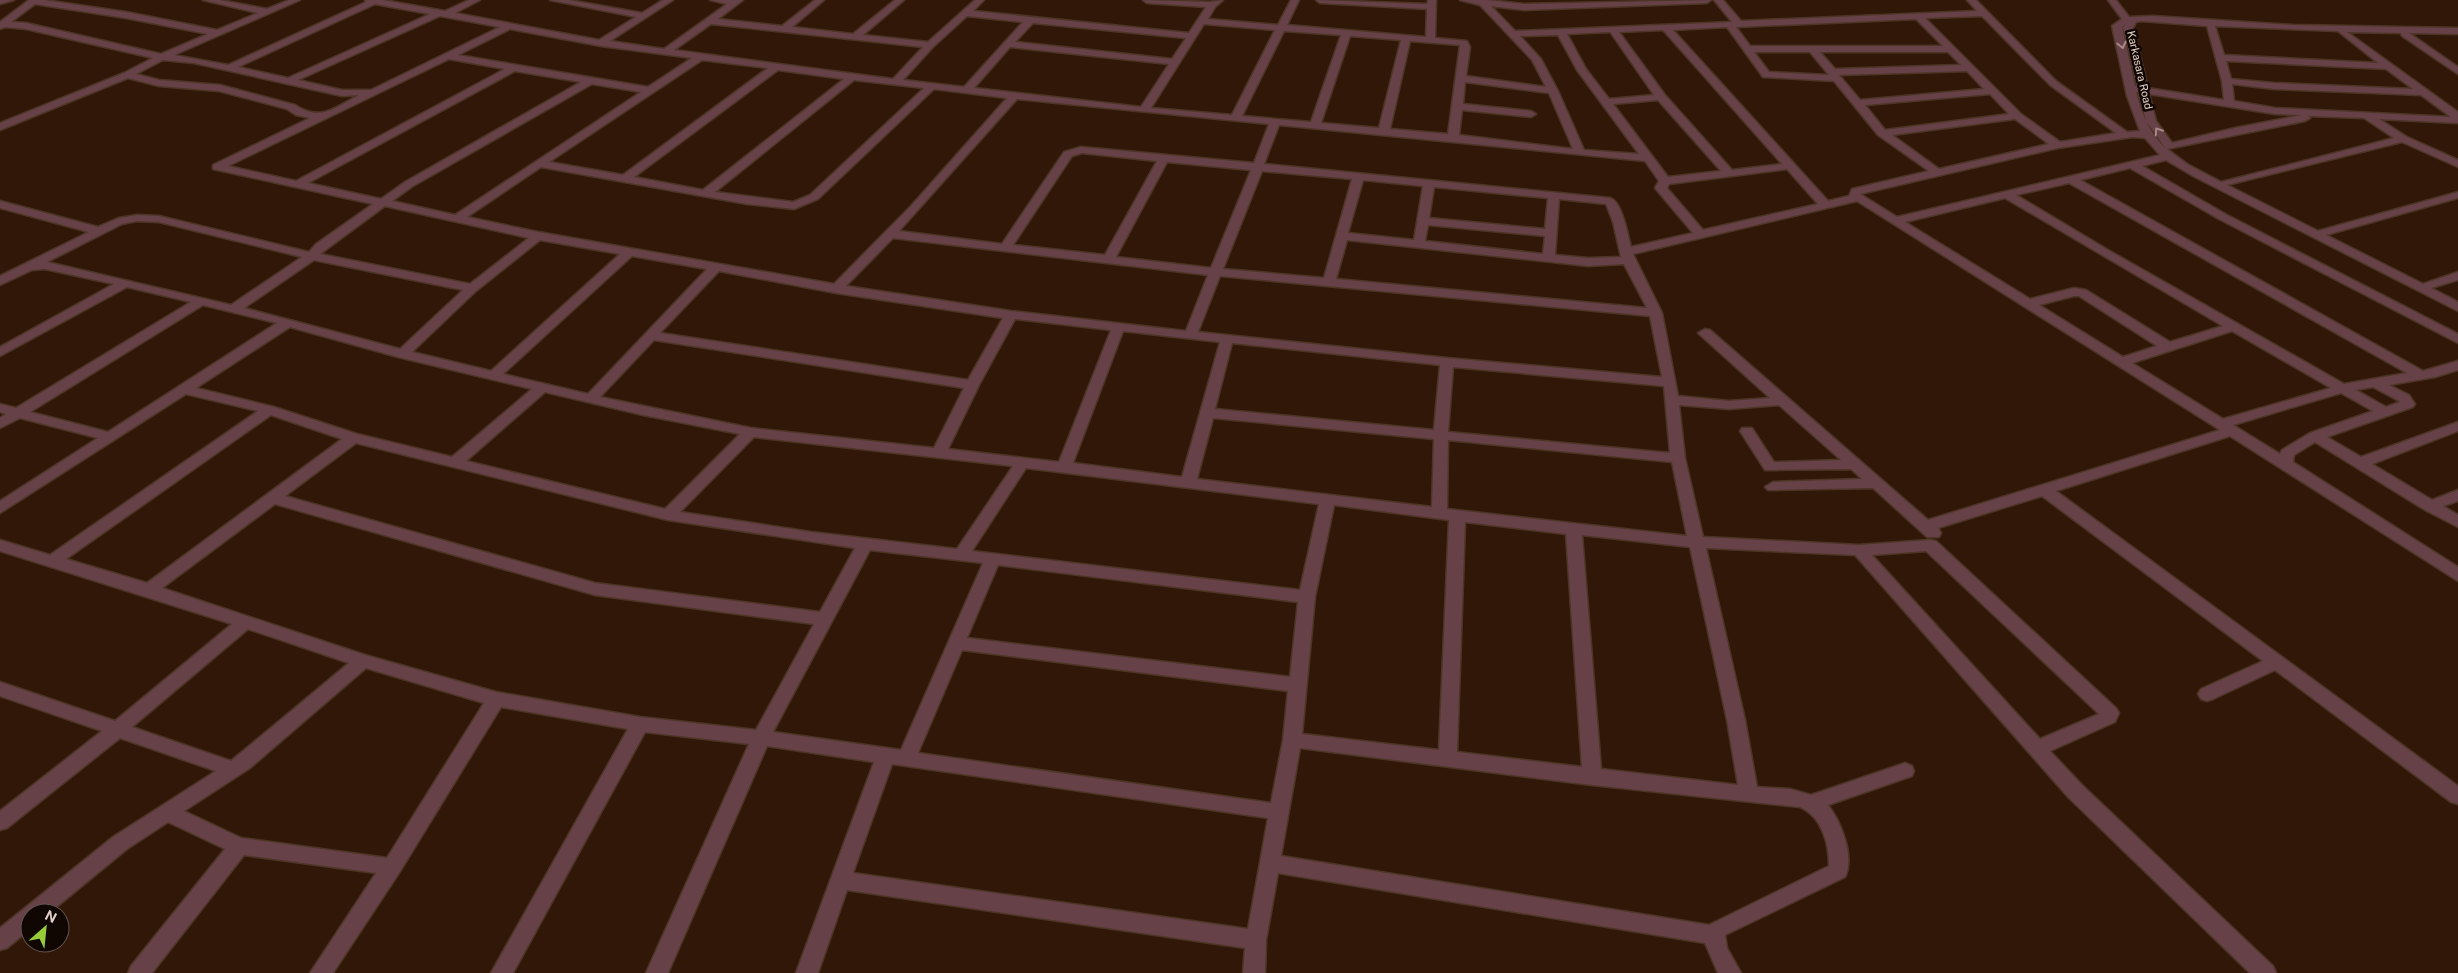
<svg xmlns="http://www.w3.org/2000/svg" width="2458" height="973" viewBox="0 0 2458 973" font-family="'Public Sans',sans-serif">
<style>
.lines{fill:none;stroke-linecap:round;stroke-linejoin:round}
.minor-casing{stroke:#4d3526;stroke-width:3}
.minor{fill:#674148;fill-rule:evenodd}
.oneway{stroke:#a58988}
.labels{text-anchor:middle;stroke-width:5;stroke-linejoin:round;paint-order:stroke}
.far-street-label{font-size:11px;fill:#e3d1c7;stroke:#100602}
</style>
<rect width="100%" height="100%" fill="#301707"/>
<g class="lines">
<!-- minor casing -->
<g class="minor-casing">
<path id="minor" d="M0,0H14L0,4Z
M29,0H44L126,12L217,30L258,13L203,0H220L267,9L289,0H300L174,55L228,65L366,2L365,0H383L445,11L469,0H480L455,13L599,40L636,17L550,0H569L642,13L663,0H673L610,41L664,49L727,4L710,0H743L718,19L782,26L815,0H824L792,27L853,34L895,0H904L863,35L928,42L975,0H984L973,11L1189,33L1206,7L1147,3L1143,0L1210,2L1223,0L1215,7L1208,19L1278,25L1291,0H1299L1287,25L1426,37L1427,9L1320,3L1316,0L1427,4L1428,0H1436L1435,38L1467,41L1470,47L1466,76L1546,87L1532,60L1480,5L1460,0H1487L1524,4L1711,0L1707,3L1524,10L1491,6L1515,31L1732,22L1714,0H1723L1741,21L1977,11L1967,0H1976L2056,81L2127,132L2140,131L2127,96L2112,26L2122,19L2108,0H2116L2129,17L2153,16L2293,25L2458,28V34L2409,33L2458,67V74L2402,36L2401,33L2347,32L2458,112V123L2379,119L2407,137L2458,160V167L2402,142L2227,185L2318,231L2458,192V198L2326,235L2423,284L2458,272V280L2431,288L2458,302V311L2193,176L2166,160L2142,166L2227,215L2458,334V343L2219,219L2130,168L2080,180L2423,371L2458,361V370L2435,377L2389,385L2409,395L2415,404L2413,407L2327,437L2361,457L2458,422V431L2372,464L2432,500L2458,490V501L2443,506L2458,515V527L2425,510L2315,442L2294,455L2293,462L2458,567V581L2230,436L2056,491L2458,786V804L2451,802L2275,670L2213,699L2207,701L2201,699L2198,694L2201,689L2263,661L2042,496L1938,528L1941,533L1939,537H1927L1873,488L1768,490L1765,487L1773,482L1862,479L1851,469L1765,470L1740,431L1742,428H1752L1774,462L1841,460L1779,405L1729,409L1679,405L1685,458L1703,537L1859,545L1930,540L1936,541L2116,708L2119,713L2115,722L2050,751L2082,785L2273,966L2276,973H2250L2068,797L1855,555L1706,548L1745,720L1757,787L1790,789L1811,795L1905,763L1912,766L1914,771L1912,776L1828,805C1841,822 1855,856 1845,877L1725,935L1727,948L1741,973H1718L1705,943L1278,873L1266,940L1265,973H1243L1245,948L847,890L818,973H796L874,762L767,746L668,973H646L749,744L645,732L513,973H491L628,729L501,707L399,873L333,973H310L376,873L244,855L152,973H128L131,966L225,849L168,822L127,849L49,913H30V929L7,948L0,950V928L113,837L216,771L120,738L7,828L0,830V811L102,731L0,696V682L115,721L232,624L0,551V540L50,555L258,411L186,394L0,513V501L98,438L20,418L0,428V418L6,414L0,412V404L16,408L191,302L127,287L0,356V347L114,284L45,269L32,270L0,285V276L89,232L0,208V201L98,227L119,218L137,215L159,216L309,252L316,244L373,204L213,169V165L310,118L296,115L287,109L219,91L159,86L128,78L0,130V123L124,73L153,58L26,29L5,27L0,29V22ZM35,4L126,18L208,34L161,54L26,23L11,22ZM375,4L430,14L288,78L238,67ZM440,16L500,27L371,90H342L298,80ZM967,16L1023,22L964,87L903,80L933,47ZM1982,16L2050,85L2116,133L2060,142L2021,114L1925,18ZM1916,19L1943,46H1750L1736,27ZM2141,21L2207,26L2222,81L2224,100L2148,88L2133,28L2136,22ZM1033,23L1186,38L1172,59L1015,42ZM711,24L923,47L893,79L674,50ZM1204,24L1275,30L1232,115L1151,108ZM2125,24L2123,28L2137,86H2135L2122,27ZM2215,26L2338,31L2378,63L2224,55ZM1727,27L1763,77L1834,81L1878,135L1929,171L1852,189L1849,196L1828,201L1673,30ZM510,29L601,46L692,58L648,87L458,55ZM1663,30L1664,31L1782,164L1732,170L1665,95L1619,32ZM1284,31L1341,35L1311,122L1242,116ZM1610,32L1611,33L1654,95L1609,99L1586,69L1567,34ZM1558,35L1577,70L1639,154L1584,150L1558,91L1541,59L1520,36ZM1350,36L1401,40L1379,128L1321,123ZM1410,41L1460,45L1448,134L1390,129ZM1010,47L1169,64L1141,107L974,88ZM1754,52H1810L1829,75L1769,72ZM1820,52H1948L1961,65L1835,69ZM449,59L505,69L296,181L228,166ZM163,60L194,63L342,96L359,95C334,108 321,122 295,105L220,85L159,80L136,74ZM702,60L768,68L623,175L549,162ZM2226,61L2386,69L2413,89L2274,83L2231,79ZM778,70L844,79L703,190L634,177ZM515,71L581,82L405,182L381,199L308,183ZM1967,71L1984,89L1860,100L1839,75ZM854,80L924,88L810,195L793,202L715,192ZM1465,82L1549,93L1573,149L1459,135L1462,110L1531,117L1536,114L1531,111L1463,104ZM592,84L641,92L455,215L392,201L413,186ZM2232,84L2274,89L2421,95L2451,117L2275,108L2234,101ZM934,89L1007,98L911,206L834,284L538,232L467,217L541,167L747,204L794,209L818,199ZM2136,92H2139L2146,121L2166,149C2149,133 2142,114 2136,92ZM1990,94L2009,114L1885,130L1865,105ZM2149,94L2275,114L2302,115L2235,128L2172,143L2156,121ZM1017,99L1269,124L1254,163L1081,147L1064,152L1002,244L899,231ZM1658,100L1721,171L1668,177L1613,104ZM2308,116L2364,118L2394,138L2221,182L2187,164L2167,149L2305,121L2310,118ZM2015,119L2049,144L1939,169L1892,135ZM1279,125L1645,161L1659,181L1655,188L1693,233L1631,247C1628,236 1622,201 1610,198L1264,164ZM2133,137L2145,138L2160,155L1897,217L1860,194L2058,148ZM1082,153L1157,161L1105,255L1013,245L1072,156ZM1167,162L1251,170L1211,268L1116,257ZM1787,169L1818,204L1703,230L1667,188L1669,184ZM1262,171L1352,179L1324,278L1223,269ZM1363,180L1423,186L1414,240L1348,233ZM2069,183L2407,373L2344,384L2108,250L2016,195ZM1434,187L1548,198L1545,229L1429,218ZM2005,198L2223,326L2170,342L2086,290L2074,288L2030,299L1905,222ZM1559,199L1606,204L1613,222L1621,257L1588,258L1555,255ZM1857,201L2220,430L1928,520L1710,330L1705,329L1698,333L1770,398L1729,401L1678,396L1662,313L1633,254ZM385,206L529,238L470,284L320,254ZM137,221L159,222L302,257L231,305L47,262L122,224ZM1428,225L1545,236L1543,254L1425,241ZM893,238L1208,275L1186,331L1011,311L846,286ZM540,240L620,254L491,371L412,352L476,291ZM1347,240L1588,266L1624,264L1647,308L1336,279ZM632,256L707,269L588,394L503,374ZM314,260L463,290L400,349L244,308ZM719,271L836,293L1003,318L968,380L660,333ZM1220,276L1650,316L1662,377L1447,358L1198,332ZM2074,296H2079L2157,346L2123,357L2039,305ZM203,305L277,323L108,432L30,412ZM1015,319L1111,330L1059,462L948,449L979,385ZM290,327L398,357L532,389L452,457L357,434L274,407L196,388ZM1123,331L1220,342L1182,477L1073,463ZM2232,331L2331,388L2223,419L2132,363ZM654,340L964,388L934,448L751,428L600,397ZM1232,343L1440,365L1434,430L1215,409ZM1453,367L1664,386L1670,453L1448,432ZM2373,387L2399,401L2400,402L2386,407L2356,390ZM545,392L643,415L740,434L665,509L466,461ZM2341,393L2373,411L2310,433L2282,450L2280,454L2233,425ZM271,415L342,439L147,583L66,559ZM1213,418L1434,439L1432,507L1197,479ZM754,437L1013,466L957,549L811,532L680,512ZM1448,440L1672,462L1687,536L1447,509ZM356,443L668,520L855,548L820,612L595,583L285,496ZM1026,468L1319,504L1300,590L972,551ZM275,504L595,595L814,624L756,730L640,717L496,692L365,655L162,588ZM1334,505L1449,520L1439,750L1302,734L1315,597ZM1465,522L1566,534L1582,767L1457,752ZM1582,535L1690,547L1727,720L1738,785L1601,769ZM870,550L983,563L901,750L773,732ZM1926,551L2099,714L2040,739L1872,555ZM998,565L1298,602L1290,677L967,638ZM248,629L349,663L231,761L132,727ZM962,650L1288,691L1283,740L1271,803L918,753ZM366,668L484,703L387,858L241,838L184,811L250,768ZM1300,748L1592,785L1800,807C1822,817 1829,843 1829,866L1709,925L1281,856ZM892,764L1268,818L1248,929L853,873Z"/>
</g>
<!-- minor -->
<use href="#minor" class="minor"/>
</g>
<!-- one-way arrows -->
<defs><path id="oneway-chevron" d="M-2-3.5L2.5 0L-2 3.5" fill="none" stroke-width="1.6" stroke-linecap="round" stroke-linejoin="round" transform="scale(1.25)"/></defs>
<g class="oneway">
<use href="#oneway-chevron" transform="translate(2122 45) rotate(77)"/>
<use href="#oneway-chevron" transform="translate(2158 131) rotate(-123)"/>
</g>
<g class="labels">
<!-- far-street labels -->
<g class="far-street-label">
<text transform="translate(2140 70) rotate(77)" y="4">Karkasara Road</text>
</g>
</g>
<!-- north arrow -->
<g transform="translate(45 928) rotate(27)"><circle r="24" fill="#100602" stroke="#645751"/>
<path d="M0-4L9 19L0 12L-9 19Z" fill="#97cc38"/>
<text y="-8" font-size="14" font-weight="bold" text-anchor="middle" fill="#e3d1c7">N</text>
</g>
</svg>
